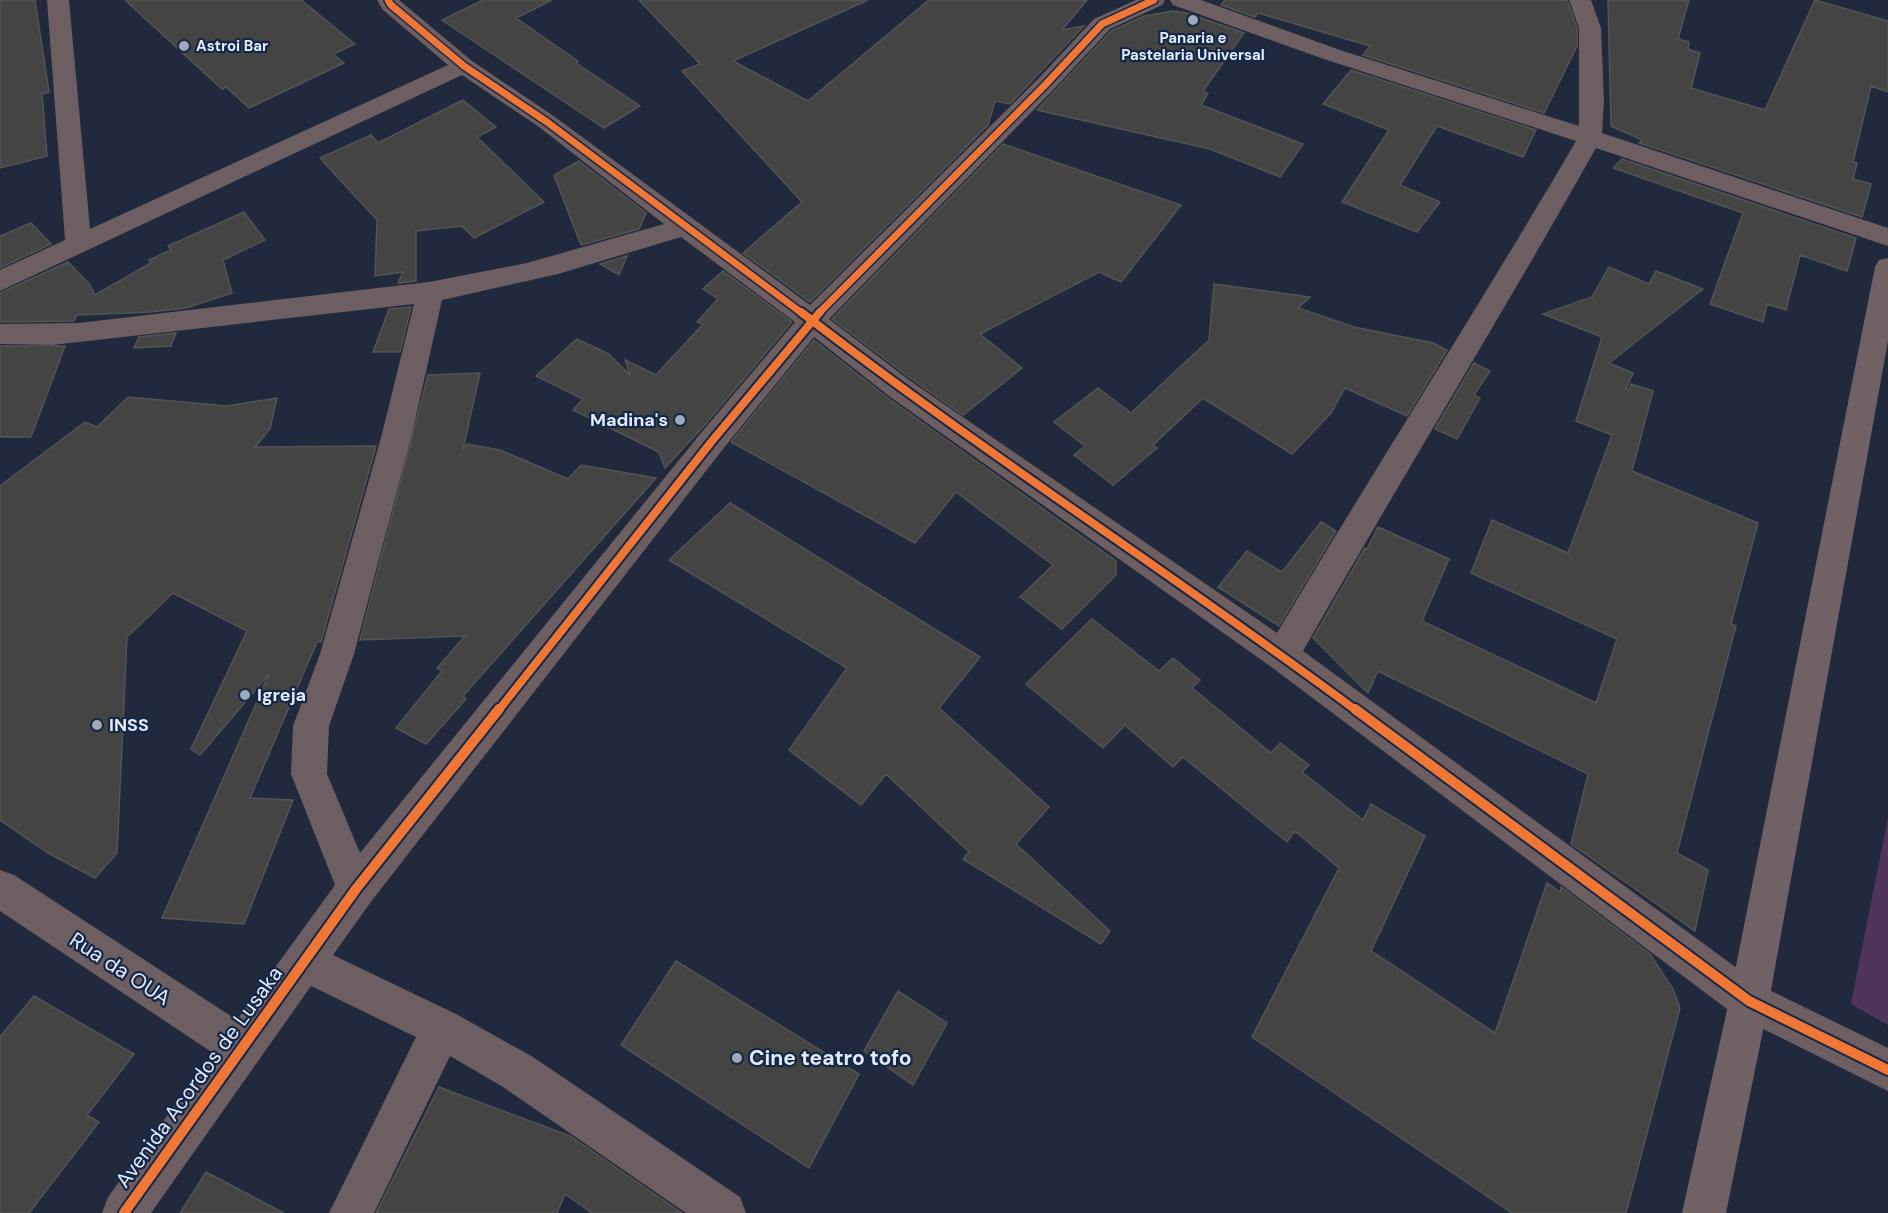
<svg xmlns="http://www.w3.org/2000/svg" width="1888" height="1213" viewBox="0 0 1888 1213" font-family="'DM Sans',sans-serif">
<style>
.green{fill:#503459}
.building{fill:#444442;stroke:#535455;stroke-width:1.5}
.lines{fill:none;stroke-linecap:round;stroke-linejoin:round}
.street{fill:#6d5f61;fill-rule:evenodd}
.secondary{fill:#706165;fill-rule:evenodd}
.cycleway-far2-casing{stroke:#152747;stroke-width:10}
.cycleway-far1-casing{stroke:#152747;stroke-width:12}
.cycleway-casing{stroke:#152747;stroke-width:14}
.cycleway-far2{stroke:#f07635;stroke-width:7}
.cycleway-far1{stroke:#f07635;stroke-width:8}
.cycleway{stroke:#f07635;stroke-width:10}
.poi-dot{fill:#9ea8b9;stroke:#152747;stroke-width:2}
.labels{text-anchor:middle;stroke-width:4.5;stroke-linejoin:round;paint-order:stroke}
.far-poi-label{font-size:15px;font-weight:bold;fill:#e2ecfd;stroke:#152747}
.poi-label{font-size:18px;font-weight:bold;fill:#e2ecfd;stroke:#152747;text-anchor:start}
.near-street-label{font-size:21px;fill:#e2ecfd;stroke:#152747}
.near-poi-label{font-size:21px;font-weight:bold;fill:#e2ecfd;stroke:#152747;text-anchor:start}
</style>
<rect width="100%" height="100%" fill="#202a3c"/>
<!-- green -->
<path class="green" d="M1888,817V1025L1851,1004Z"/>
<!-- building -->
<path class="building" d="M0,0H35L49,92L42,94L47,156L0,168Z
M125,0H301L355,44L333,54L344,63L249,108L226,87L222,89Z
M483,0H552L516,18L578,61L576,63L640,106L604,128L442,20Z
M639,0H868L733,61L808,101L929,0H1087L1062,30L1084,26L1010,104L995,101L988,125L810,302L743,253L802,202L682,71L700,64Z
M1225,0H1567L1577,28V46L1544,113L1363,55L1370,46L1258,13L1255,17L1221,5Z
M1608,0H1689L1678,39L1689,42L1688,49L1700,53L1691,88L1765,110L1815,0L1888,21V92L1871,86L1853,162L1857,163L1853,179L1871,184L1862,217L1639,143L1642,140L1611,126Z
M1173,11L1187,13L1244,33L1203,91L1208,93L1201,105L1303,144L1280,177L1210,149L1037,110L1111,31L1144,16Z
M1351,70L1536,130L1523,157L1437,126L1400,185L1440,202L1417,232L1342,202L1389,130L1323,104Z
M463,100L496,127L477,137L544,202L474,238L462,226L416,231V281L398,283L403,272L375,276L377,220L320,158L371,135L378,143Z
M1003,144L1181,205L1121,282L1099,272L980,334L1022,368L963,415L910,378L832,319Z
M1622,159L1856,238L1847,271L1800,255L1786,310L1767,304L1763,322L1710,304L1743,213L1613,168Z
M579,161L646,213L639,229L581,245L554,175Z
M244,212L265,240L223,260L232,293L186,308L149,312L77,315L74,321L0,322V293L68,262L90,285L95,295L151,263L149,260L171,250L168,246Z
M31,223L51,244L0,268V236Z
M627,256L619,275L600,264Z
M1609,267L1649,284L1656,271L1703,289L1609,363L1633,373L1626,389L1629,390L1631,384L1653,391L1632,471L1758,523L1731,624L1736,626L1677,853L1708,870L1695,931L1571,844L1588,774L1378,671L1368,693L1313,638L1365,548L1367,549L1378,527L1449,559L1422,621L1596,703L1617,639L1471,573L1492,520L1568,553L1612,435L1576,421L1602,337L1543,314L1592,297Z
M723,271L792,322L703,427L665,468L659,452L573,410L583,399L536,376L577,339L609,354L630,375L625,360L656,375L703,324L697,322L718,299L703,289Z
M1214,284L1310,297L1298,308L1354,327L1433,343L1447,350L1407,416L1345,388L1331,413L1292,454L1203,398L1153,445L1157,448L1113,485L1074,455L1085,446L1054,422L1098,388L1131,413L1209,340Z
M411,307L400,352H373L389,309Z
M176,333L171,346L134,348L139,337Z
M814,340L888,398L1116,561V575L1062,629L1020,597L1053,565L956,492L915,543L731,442Z
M0,346H65L31,437H0Z
M1474,363L1490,371L1474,395L1480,398L1457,439L1435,429Z
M480,373L463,449L467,444L500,450L568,479L581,465L656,478L463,696L466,699L426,744L396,728L442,671L437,668L465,636L360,640L428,375Z
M128,397L227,406L277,398L270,429L255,447L376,446L321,642H317L250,798L293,800L244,924L162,918L269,674L200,755L191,749L247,631L173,593L127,637L117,853L95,878L48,853L0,820V486L85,422L97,427Z
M730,503L980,657L939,708L1049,807L1016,844L1110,931L1101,944L963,859L969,852L886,774L861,805L789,750L847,668L669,560Z
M1321,522L1336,531L1279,626L1218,587L1247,551L1282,572Z
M1092,619L1159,671L1173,658L1200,680L1192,688L1271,753L1280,743L1309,765L1302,772L1363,820L1371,804L1425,836L1371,951L1495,1033L1547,883L1560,892L1561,887L1650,954L1673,989L1680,1008L1626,1213H1512L1252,1037L1339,868L1295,831L1287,842L1183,757L1173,767L1125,725L1103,748L1026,684Z
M676,961L859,1074L809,1168L621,1045Z
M898,991L947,1023L913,1085L864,1051Z
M34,996L134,1054L87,1115L99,1122L29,1213H0V1037Z
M439,1087L570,1136L682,1213H592L565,1194L557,1213H376Z
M206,1172L284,1213H180Z"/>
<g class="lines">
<!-- street -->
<path class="street" d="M47,0H69L90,229L448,65L383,10L377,0H399L472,61L555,117L810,305L1038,79L1094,19L1136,0H1165L1162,5L1110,29L1054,89L829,319L909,380L1277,633C1375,468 1479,307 1576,141L1324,59L1173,5L1170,0H1201L1340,50L1579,126V28L1569,0H1591L1601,28L1604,101L1602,133L1888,228V246L1596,148C1501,317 1399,482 1303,651L1763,987L1888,1048V1091L1735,1015L1270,666L889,396L814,337L723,449L370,903L333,955L456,1014L533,1057L740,1197L746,1213H686L503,1087L450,1056L374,1213H329L416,1037L311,986L151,1213H102L108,1197L213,1053L0,911V870L14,875L237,1020L335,885L291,774L293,726L320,654L382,434L414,304L52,345L0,344V324L78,323L429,282L527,263L664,224L539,127L462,75L0,291V270L65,240ZM681,237L795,322L701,433L360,853L327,774L329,726L354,654L412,434L442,300L558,274Z"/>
<!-- secondary -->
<path class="secondary" d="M1888,258V341L1769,1001L1726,1213H1682L1729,1001L1875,267L1879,260Z"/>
<!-- cycleway-far2 casing -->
<g class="cycleway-far2-casing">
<path id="cycleway-far2" d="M388,0L391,5L464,66L547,122L803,314
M818,314L1046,84L1102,24L1154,0"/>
</g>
<!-- cycleway-far1 casing -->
<g class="cycleway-far1-casing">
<path id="cycleway-far1" d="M801,312C982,452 1174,575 1357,711
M498,711L712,441L820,312"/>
</g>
<!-- cycleway casing -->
<g class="cycleway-casing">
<path id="cycleway" d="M1355,709L1749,1001L1888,1070
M124,1213L356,889L499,709"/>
</g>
<!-- cycleway-far2 -->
<use href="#cycleway-far2" class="cycleway-far2"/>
<!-- cycleway-far1 -->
<use href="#cycleway-far1" class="cycleway-far1"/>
<!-- cycleway -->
<use href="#cycleway" class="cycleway"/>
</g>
<!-- markers -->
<g class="poi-dot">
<circle cx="1193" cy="20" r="6"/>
<circle cx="184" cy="46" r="6"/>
<circle cx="680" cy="420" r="6"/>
<circle cx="245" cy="695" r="6"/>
<circle cx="97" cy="725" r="6"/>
<circle cx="737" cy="1058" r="6"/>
</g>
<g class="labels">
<!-- far-poi labels -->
<g class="far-poi-label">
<text x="1193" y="43">Panaria e<tspan x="1193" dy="17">Pastelaria Universal</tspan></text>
<text x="196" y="51" text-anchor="start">Astroi Bar</text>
</g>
<!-- poi labels -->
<g class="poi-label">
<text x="668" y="426" text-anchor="end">Madina's</text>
<text x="257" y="701">Igreja</text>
<text x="109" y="731">INSS</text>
</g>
<!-- near-street labels -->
<g class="near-street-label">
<text transform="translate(120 969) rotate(33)" y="7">Rua da OUA</text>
<text transform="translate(199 1077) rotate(-54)" y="7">Avenida Acordos de Lusaka</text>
</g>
<!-- near-poi labels -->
<g class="near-poi-label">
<text x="749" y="1065">Cine teatro tofo</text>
</g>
</g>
</svg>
